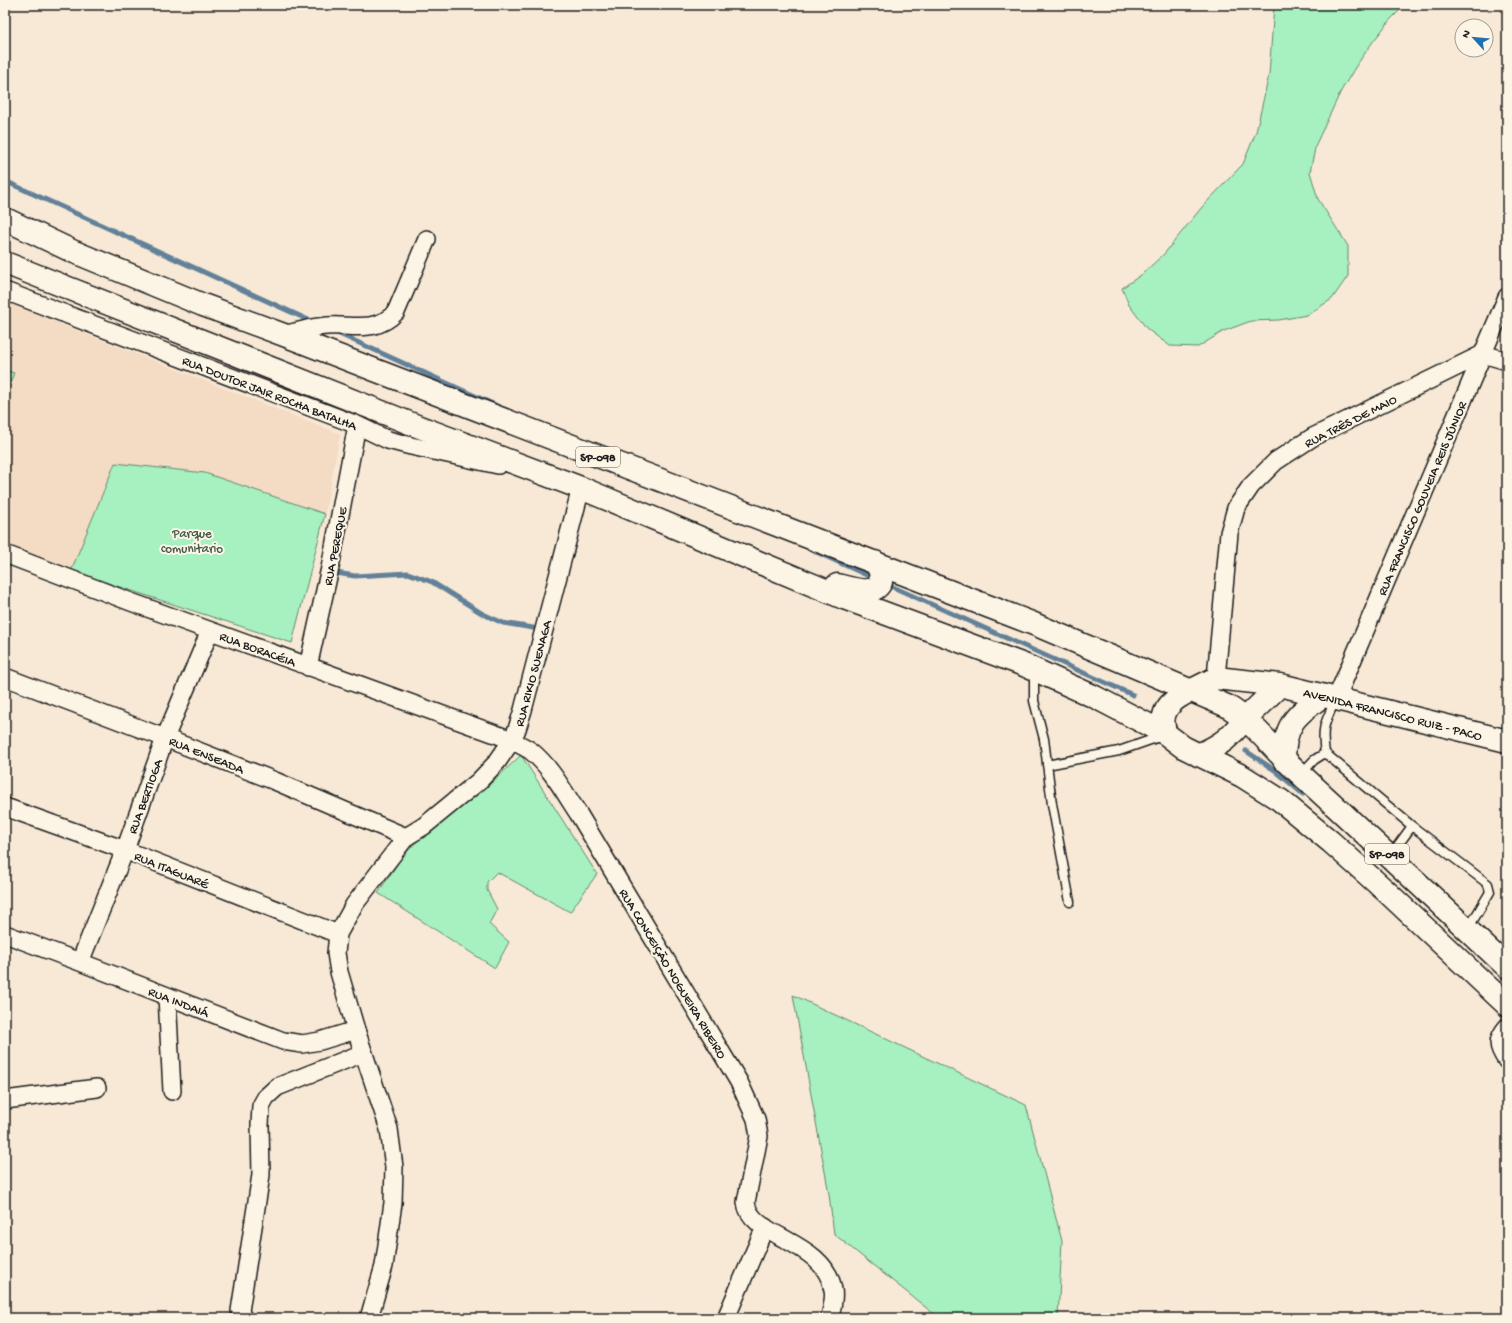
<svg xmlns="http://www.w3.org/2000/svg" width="1512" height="1323" viewBox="0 0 1512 1323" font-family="'Gochi Hand',sans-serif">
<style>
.built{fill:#f4dbc4}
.green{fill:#a7f0bf;stroke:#62866e}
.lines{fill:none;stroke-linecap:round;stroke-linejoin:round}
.stream{stroke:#628199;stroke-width:5}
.lane-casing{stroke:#1c1c1c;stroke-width:11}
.street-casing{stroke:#1c1c1c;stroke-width:20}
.secondary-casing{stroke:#1c1c1c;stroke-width:25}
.primary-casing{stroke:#1c1c1c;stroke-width:25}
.lane{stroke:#fcf5e5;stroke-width:8}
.street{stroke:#fcf5e5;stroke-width:17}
.secondary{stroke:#fcf5e5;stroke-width:22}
.primary{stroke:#fcf5e5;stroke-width:22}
.labels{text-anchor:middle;stroke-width:4;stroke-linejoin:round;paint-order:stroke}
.shield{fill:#fcf5e5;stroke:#5f5d58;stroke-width:1}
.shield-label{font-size:12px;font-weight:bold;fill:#1c1c1c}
.street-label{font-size:13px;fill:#1c1c1c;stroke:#fcf5e5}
.park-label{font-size:13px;fill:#465c4d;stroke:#fcf5e5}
</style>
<rect width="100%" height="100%" fill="#f8e9d6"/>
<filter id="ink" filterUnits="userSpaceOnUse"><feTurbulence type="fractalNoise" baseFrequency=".025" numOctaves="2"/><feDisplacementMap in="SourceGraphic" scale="8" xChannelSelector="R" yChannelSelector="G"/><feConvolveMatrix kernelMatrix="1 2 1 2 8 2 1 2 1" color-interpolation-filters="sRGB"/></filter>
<g filter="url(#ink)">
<!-- built -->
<path class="built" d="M5,302L340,434L325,514L205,473L115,463L71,571L5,546Z"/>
<!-- green -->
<path class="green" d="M1274,5H1405L1390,20L1372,43L1356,66L1341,91L1316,144L1310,172L1318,199L1348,246V276L1332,299L1307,315L1279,320L1251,321L1224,331L1198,347L1170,346L1147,329L1129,305L1122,288L1141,275L1164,254L1202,207L1243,164L1256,132L1269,75Z
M5,370L14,373L5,396Z
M115,463L205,473L325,514L292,643L71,571Z
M521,755L597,874L570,912L497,872L487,882V890L497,909L489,924L509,942L495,968L378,893L402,857L426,832L484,790Z
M793,995L1026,1105L1062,1241L1058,1318H939L834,1234L829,1194Z"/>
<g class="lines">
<!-- stream -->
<path class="stream" d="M5,181L315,323
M335,332L495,405
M810,549L875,579
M336,573L355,576L408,573L432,582L483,614L503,623L533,628
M884,583L1133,695
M1246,751L1276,771L1303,794"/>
<!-- lane casing -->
<g class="lane-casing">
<path id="lane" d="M1034,672V701L1044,739L1052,804L1070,902
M1325,753C1321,728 1325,722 1336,699
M1047,765L1119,751L1162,736
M1301,774L1314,760L1325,753L1412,826L1488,884L1490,892L1468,929
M1390,856L1412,826"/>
</g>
<!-- street casing -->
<g class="street-casing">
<path id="street" d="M5,291L357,425L388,440L411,446L498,465
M284,335C298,331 312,327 327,326C352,324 376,334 396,312L427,239
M5,554L131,602L512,740C518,744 525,747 531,751C551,767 564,792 578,813L739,1082L756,1119L759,1136L746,1202C749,1238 826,1240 833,1290C835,1298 831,1310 830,1318
M308,667L330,568L357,425
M5,677L165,738L275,781L406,837
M1216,678L1229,533L1236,508L1251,486L1276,461L1313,437L1483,354L1507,361
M1336,699L1507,297
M5,807L125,850L338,934
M5,934L80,962L283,1041L302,1044L320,1041L356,1030
M80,962L125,850L165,738L210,631
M167,996L172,1091
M1507,1027C1496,1040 1497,1047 1507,1061
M5,1100L97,1088
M243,1318L240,1311L261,1175L260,1125L261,1106L266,1097L277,1087L363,1053
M369,1318L384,1266L393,1203L394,1167L389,1129L356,1030L339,972L336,953L338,934L354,905L406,837L424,826L479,781L497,762L512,740L517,729L523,710L581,488
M726,1318L765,1227"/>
</g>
<!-- secondary casing -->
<g class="secondary-casing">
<path id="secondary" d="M1192,690L1216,678L1280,685L1507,741
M1245,719L1280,685"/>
</g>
<!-- primary casing -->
<g class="primary-casing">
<path id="primary" d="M5,219L72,251L203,305L284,335L1034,624L1227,706C1255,723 1274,751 1298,772C1368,836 1438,902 1507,967
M5,263L417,426L581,488L844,598L1024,665L1095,697L1166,734L1183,747L1242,776L1280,800L1331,842L1388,893L1507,1005
M837,585C850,588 874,597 881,582L880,571L875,562
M1166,734C1157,711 1172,699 1192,690
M1198,755C1223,744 1228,739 1245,719
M1284,760C1284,725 1295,715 1323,696"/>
</g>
<!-- lane -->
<use href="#lane" class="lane"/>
<!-- street -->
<use href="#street" class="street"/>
<!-- secondary -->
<use href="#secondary" class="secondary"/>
<!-- primary -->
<use href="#primary" class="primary"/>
</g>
</g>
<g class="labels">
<!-- shield labels -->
<g class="shield">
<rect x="576" y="447" width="44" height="20" rx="3"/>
<rect x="1365" y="844" width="44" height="20" rx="3"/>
</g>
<g class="shield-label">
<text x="598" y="461">SP-098</text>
<text x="1387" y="858">SP-098</text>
</g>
<!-- street labels -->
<g class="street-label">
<text transform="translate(270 392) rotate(21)" y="5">RUA DOUTOR JAIR ROCHA BATALHA</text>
<text transform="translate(1350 420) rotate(-27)" y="5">RUA TRÊS DE MAIO</text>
<text transform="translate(1421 498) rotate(-67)" y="5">RUA FRANCISCO GOUVEIA REIS JÚNIOR</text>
<text transform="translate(334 546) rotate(-79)" y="5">RUA PEREQUE</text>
<text transform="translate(258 648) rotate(20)" y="5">RUA BORACÉIA</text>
<text transform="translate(532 673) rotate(-75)" y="5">RUA RIKIO SUENAGA</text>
<text transform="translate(1393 713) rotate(14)" y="5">AVENIDA FRANCISCO RUIZ - PACO</text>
<text transform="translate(207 754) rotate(22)" y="5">RUA ENSEADA</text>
<text transform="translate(144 796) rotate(-70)" y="5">RUA BERTIOGA</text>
<text transform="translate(172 869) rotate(22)" y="5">RUA ITAGUARÉ</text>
<text transform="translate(674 973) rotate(59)" y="5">RUA CONCEIÇÃO NOGUEIRA RIBEIRO</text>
<text transform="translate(179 1001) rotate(21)" y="5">RUA INDAIÁ</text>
</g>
<!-- park labels -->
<g class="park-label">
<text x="192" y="537">Parque<tspan x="192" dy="15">comunitario</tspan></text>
</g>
</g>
<!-- margin -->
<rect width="1512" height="1323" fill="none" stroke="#fcf5e5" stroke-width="20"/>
<rect x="10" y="10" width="1492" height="1303" fill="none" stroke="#1c1c1c" stroke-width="1.5" filter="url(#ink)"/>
<!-- north arrow -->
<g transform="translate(1474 38) rotate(297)"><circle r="19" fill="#fcf5e5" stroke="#a29e95"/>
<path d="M0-3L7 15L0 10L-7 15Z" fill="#1f6fb2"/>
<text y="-6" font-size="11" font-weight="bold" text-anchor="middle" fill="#1c1c1c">N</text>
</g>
</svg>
